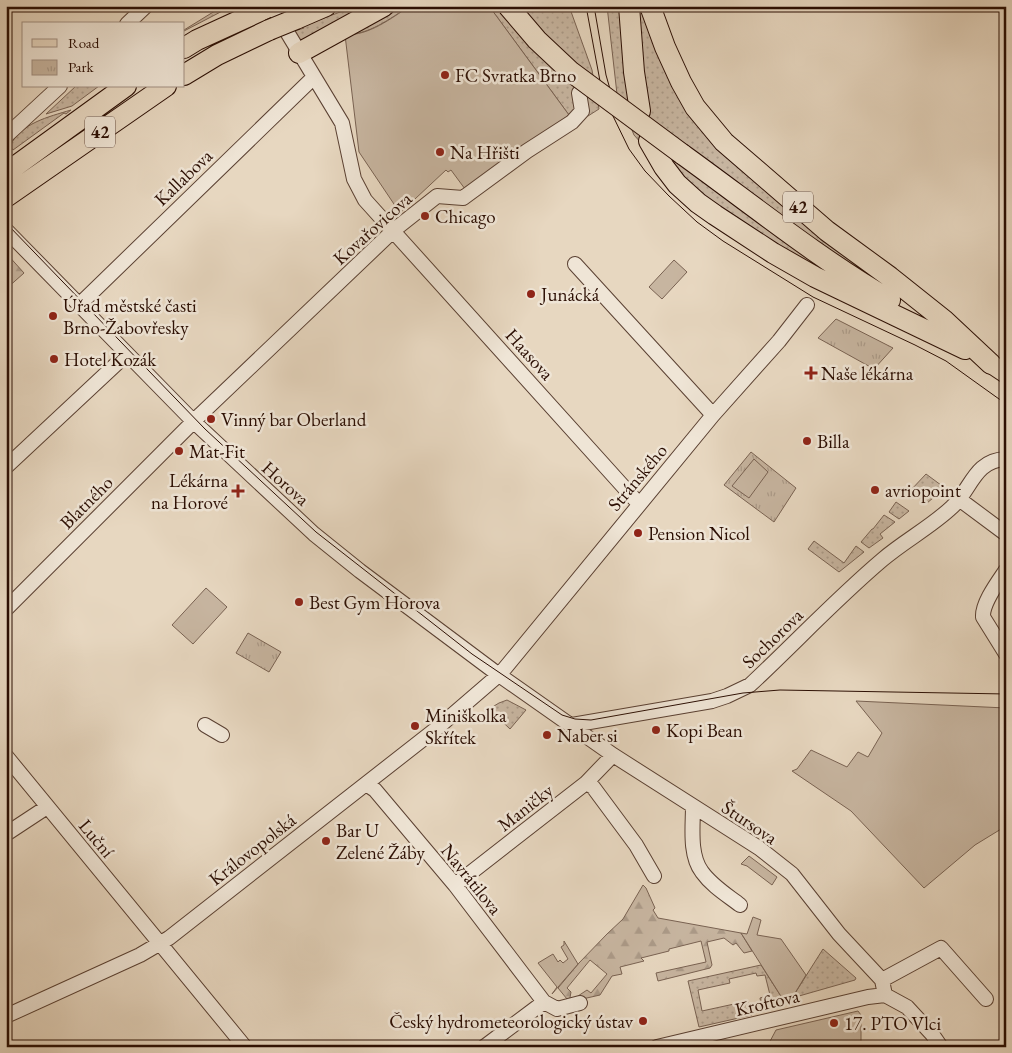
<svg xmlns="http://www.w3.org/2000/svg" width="1012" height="1053" viewBox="0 0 1012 1053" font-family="'EB Garamond',serif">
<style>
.grass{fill:url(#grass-dots);stroke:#796252}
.forest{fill:url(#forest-firs);stroke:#796252}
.park{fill:url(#park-tufts);stroke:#796252}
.garden{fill:#c7b5a0;stroke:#796252}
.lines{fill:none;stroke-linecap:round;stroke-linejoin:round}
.minor-casing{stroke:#5a4032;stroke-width:16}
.major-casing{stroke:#2b0e03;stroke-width:20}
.highway-casing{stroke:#2b0e03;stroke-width:22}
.minor{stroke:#efe5d6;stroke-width:14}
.major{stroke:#e7d7c0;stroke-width:18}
.highway{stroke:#e7d7c0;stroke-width:20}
.tram{stroke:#2b0e03;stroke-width:1}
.highway-bridge-casing{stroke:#2b0e03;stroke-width:22;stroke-linecap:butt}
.highway-bridge{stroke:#e7d7c0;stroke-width:20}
.poi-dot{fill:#8f2418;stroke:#efe5d6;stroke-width:2}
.labels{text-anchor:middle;stroke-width:5;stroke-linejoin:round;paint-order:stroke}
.shield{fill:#efe5d6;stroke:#664e42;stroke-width:1}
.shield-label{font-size:18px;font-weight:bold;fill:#2b0e03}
.poi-label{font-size:19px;fill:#2b0e03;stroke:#efe5d6;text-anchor:start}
.street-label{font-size:19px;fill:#2b0e03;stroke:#efe5d6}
</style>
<defs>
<pattern id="grass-dots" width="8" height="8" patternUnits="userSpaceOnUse" patternTransform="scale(1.25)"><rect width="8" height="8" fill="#c7b5a0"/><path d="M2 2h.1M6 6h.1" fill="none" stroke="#ab9a88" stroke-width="1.8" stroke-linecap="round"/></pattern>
<pattern id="forest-firs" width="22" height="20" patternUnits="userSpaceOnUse" patternTransform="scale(1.25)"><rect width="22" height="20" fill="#c7b5a0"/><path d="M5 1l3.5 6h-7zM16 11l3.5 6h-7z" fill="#ab9a88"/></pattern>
<pattern id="park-tufts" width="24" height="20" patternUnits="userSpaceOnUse" patternTransform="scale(1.25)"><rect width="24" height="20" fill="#c7b5a0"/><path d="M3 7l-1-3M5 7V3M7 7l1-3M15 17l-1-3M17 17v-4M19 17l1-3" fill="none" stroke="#ab9a88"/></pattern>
</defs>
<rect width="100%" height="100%" fill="#e7d7c0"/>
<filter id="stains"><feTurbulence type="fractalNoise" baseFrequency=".004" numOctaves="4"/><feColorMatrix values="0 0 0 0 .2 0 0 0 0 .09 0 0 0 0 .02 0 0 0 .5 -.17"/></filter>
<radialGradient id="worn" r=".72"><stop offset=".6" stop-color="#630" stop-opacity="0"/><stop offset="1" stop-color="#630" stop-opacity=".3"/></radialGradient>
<!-- grass -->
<path class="grass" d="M356,6H375L302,44L292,32L304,28L303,26Z
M395,6H410C389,19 369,35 344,35V34Z
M489,6H569L592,70L599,109L588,116L583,109L569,115Z
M607,6H624L650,153L634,135L617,94Z
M635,6H645L675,83L890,285L829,279L700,196L660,150L646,110Z
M76,86H99L72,106L46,114Z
M71,110L66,114L64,113L13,150L10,146C21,123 48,117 71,110Z
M926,474L945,488L927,503L910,491Z
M896,502L909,511L899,519L889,512Z
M884,515L895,522L880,534L883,538L869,548L861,542L872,529H873Z
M814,541L844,563L856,546L864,552L839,572L808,549Z
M507,700L526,710L510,729L489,709L499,703Z
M823,949L856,978L855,980L792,998Z
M761,965L784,1001L762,1010L760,998L770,995L765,975L757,976L756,973L729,979L730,983L698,990L702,1011L748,1001L752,1015L699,1027L688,981Z"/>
<!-- forest -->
<path class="forest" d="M223,6H232L184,31V30Z
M6,253L24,273L6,289Z
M643,885L646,888L655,908L653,910L658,918L741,933L752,951L744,953L736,943L733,945L724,938L707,942L712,965L710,968L658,981L656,973L706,962L701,941L669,949V951L641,958L644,961L620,967L622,974L612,976L600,995L578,1000V996L587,990L591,993L607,974L590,960L567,988L571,992L569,1003L561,1004L567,999L558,988L579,963L607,934L623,919Z"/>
<!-- park -->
<path class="park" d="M836,319L893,348L874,369L818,338Z
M751,452L796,488L774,522L724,485Z
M248,633L281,652L269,672L236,653Z"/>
<!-- garden -->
<path class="garden" d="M410,6H489L569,115L465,189L451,170L448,172L446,170L400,213L359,152L345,35C370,35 390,19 410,6Z
M674,260L687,272L662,299L649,287Z
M754,459L768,472L749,498L732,486Z
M206,588L227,607L193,644L172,625Z
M856,701L1006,708V826L975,845L924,888L851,811L792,771L797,769L811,750L847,767L858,752L868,757L882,733Z
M749,856L777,877L772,885L747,866L741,864Z
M753,917L761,920L757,935L781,939L806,975L792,998L784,1001L741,933L747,934Z
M564,941L578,964L552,994L557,987L538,963L553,954L558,962L560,960L563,963L568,959L561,947L564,945Z
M858,1011L861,1015V1047H767L776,1030Z"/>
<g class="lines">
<!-- minor casing -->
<g class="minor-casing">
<path id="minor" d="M278,17L342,123L354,179L365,200L639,504
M127,24L146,6
M6,136L60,86
M6,230L193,421L314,534L360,571L499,675L613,755L759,848L792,874L839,934L882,980L885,995L907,1007L932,1034L941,1047
M575,264L713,415
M79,305L314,77
M6,467L127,354
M959,499L1006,534
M1006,570C998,582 982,603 983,617L1006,654
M6,609L201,414L394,230L437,196L463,198L527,151L572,122L582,111L579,93
M205,725L222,735
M572,725L712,701L727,696L750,685C794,644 836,599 882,560C904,541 931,527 952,507C971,490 974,460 1006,459
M6,756L245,1047
M586,783L593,787L636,845L654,876
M366,784L375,790L455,885L544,1002
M693,806C693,826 689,855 702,872C712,886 727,895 740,905
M6,834L47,807
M455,885L586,783L613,755
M882,980L941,948L986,999
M6,1016L140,955L169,938L436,729L501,673L713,415L779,341L807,305
M484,1047L544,1002L557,1009L580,1003
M657,1047L868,997L885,995"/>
</g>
<!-- major casing -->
<g class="major-casing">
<path id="major" d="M991,364L1006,374"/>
</g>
<!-- highway casing -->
<g class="highway-casing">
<path id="highway" d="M629,6L634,72L640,111
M650,6L665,47L681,82L695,107L724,142L827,231L890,277L944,320L991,364
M296,19L326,6
M184,48L197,40L271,6
M299,53L384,6
M184,75L217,55L269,30
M649,141L664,167L677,184L698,203L715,215L773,253L815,277L965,349
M682,154C750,203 818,258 890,300
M6,173L126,86
M6,197L166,86"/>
</g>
<!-- minor -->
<use href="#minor" class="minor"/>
<!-- major -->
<use href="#major" class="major"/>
<!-- highway -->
<use href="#highway" class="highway"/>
<!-- tram -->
<path class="tram" d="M586,6L600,81
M594,6L606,75L610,89
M612,114L629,149L645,171L669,196L697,222L723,241L813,297L915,345L946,361L1006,404
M6,223L205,429L316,532L472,654L562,715L575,719L591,720L743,693L780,690L1006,694"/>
<!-- highway-bridge casing -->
<g class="highway-bridge-casing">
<path id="highway-bridge" d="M508,6L537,40L570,71L682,154
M269,30L296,19"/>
</g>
<!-- highway-bridge -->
<use href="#highway-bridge" class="highway-bridge"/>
</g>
<!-- markers -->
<g class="poi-dot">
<circle cx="445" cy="75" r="5"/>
<circle cx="440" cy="152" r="5"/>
<circle cx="425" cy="216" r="5"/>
<circle cx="531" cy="294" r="5"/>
<circle cx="53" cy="316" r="5"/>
<circle cx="54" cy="359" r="5"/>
<path d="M808.5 365.5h5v5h5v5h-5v5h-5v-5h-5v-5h5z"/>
<circle cx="211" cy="419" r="5"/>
<circle cx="807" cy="441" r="5"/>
<circle cx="179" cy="451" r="5"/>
<circle cx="875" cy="490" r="5"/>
<path d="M235.5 483.5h5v5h5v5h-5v5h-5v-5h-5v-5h5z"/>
<circle cx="638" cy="533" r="5"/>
<circle cx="299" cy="602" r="5"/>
<circle cx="415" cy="726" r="5"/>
<circle cx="656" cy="730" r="5"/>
<circle cx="547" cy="735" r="5"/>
<circle cx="326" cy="841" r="5"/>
<circle cx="643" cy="1021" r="5"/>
<circle cx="834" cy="1023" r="5"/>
</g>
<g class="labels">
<!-- shield labels -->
<g class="shield">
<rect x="85" y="116.5" width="30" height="31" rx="4"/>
<rect x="783" y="191.5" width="30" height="31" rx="4"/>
</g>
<g class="shield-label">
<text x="100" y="138">42</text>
<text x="798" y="213">42</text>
</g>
<!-- poi labels -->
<g class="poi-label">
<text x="455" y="82">FC Svratka Brno</text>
<text x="450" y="159">Na Hřišti</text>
<text x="435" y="223">Chicago</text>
<text x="541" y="301">Junácká</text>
<text x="63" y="312">Úřad městské časti<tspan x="63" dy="22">Brno-Žabovřesky</tspan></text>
<text x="64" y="366">Hotel Kozák</text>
<text x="821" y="380">Naše lékárna</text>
<text x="221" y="426">Vinný bar Oberland</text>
<text x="817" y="448">Billa</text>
<text x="189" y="458">Mat-Fit</text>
<text x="228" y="487" text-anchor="end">Lékárna<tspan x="228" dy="22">na Horové</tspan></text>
<text x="885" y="497">avriopoint</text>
<text x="648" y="540">Pension Nicol</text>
<text x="309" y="609">Best Gym Horova</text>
<text x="425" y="722">Miniškolka<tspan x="425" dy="22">Skřítek</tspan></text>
<text x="666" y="737">Kopi Bean</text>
<text x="557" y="742">Naber si</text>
<text x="336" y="837">Bar U<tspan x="336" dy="22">Zelené Žáby</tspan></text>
<text x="633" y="1028" text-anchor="end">Český hydrometeorologický ústav</text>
<text x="844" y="1030">17. PTO Vlci</text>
</g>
<!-- street labels -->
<g class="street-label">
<text transform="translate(183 177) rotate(-44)" y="7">Kallabova</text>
<text transform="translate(372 228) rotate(-42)" y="7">Kovařovicova</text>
<text transform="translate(530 354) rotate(48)" y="7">Haasova</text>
<text transform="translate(637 477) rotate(-50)" y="7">Stránského</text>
<text transform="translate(286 483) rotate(42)" y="7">Horova</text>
<text transform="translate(86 502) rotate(-45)" y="7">Blatného</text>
<text transform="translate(772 638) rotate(-44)" y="7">Sochorova</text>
<text transform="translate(525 807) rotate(-38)" y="7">Maničky</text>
<text transform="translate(750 822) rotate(34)" y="7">Štursova</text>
<text transform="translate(97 838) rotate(50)" y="7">Luční</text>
<text transform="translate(252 849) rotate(-38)" y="7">Královopolská</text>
<text transform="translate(472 879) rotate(51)" y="7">Navrátilova</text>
<text transform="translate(767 1002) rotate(-13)" y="7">Kroftova</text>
</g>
</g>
<!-- margin -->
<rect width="1012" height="1053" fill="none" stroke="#e7d7c0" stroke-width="25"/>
<rect x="8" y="8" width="997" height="1038" fill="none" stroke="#2b0e03" stroke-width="2.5"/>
<rect x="12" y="12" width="987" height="1028" fill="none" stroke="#2b0e03"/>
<!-- legend -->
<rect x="22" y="22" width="162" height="65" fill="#efe5d6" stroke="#a18f82"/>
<rect x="32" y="39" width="25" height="8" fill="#e7d7c0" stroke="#a18f82"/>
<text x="68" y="48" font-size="15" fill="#2b0e03">Road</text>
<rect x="32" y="60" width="25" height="15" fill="url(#park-tufts)" stroke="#a18f82"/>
<text x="68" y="72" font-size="15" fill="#2b0e03">Park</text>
<rect width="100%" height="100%" filter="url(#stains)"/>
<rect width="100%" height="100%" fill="url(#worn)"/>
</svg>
